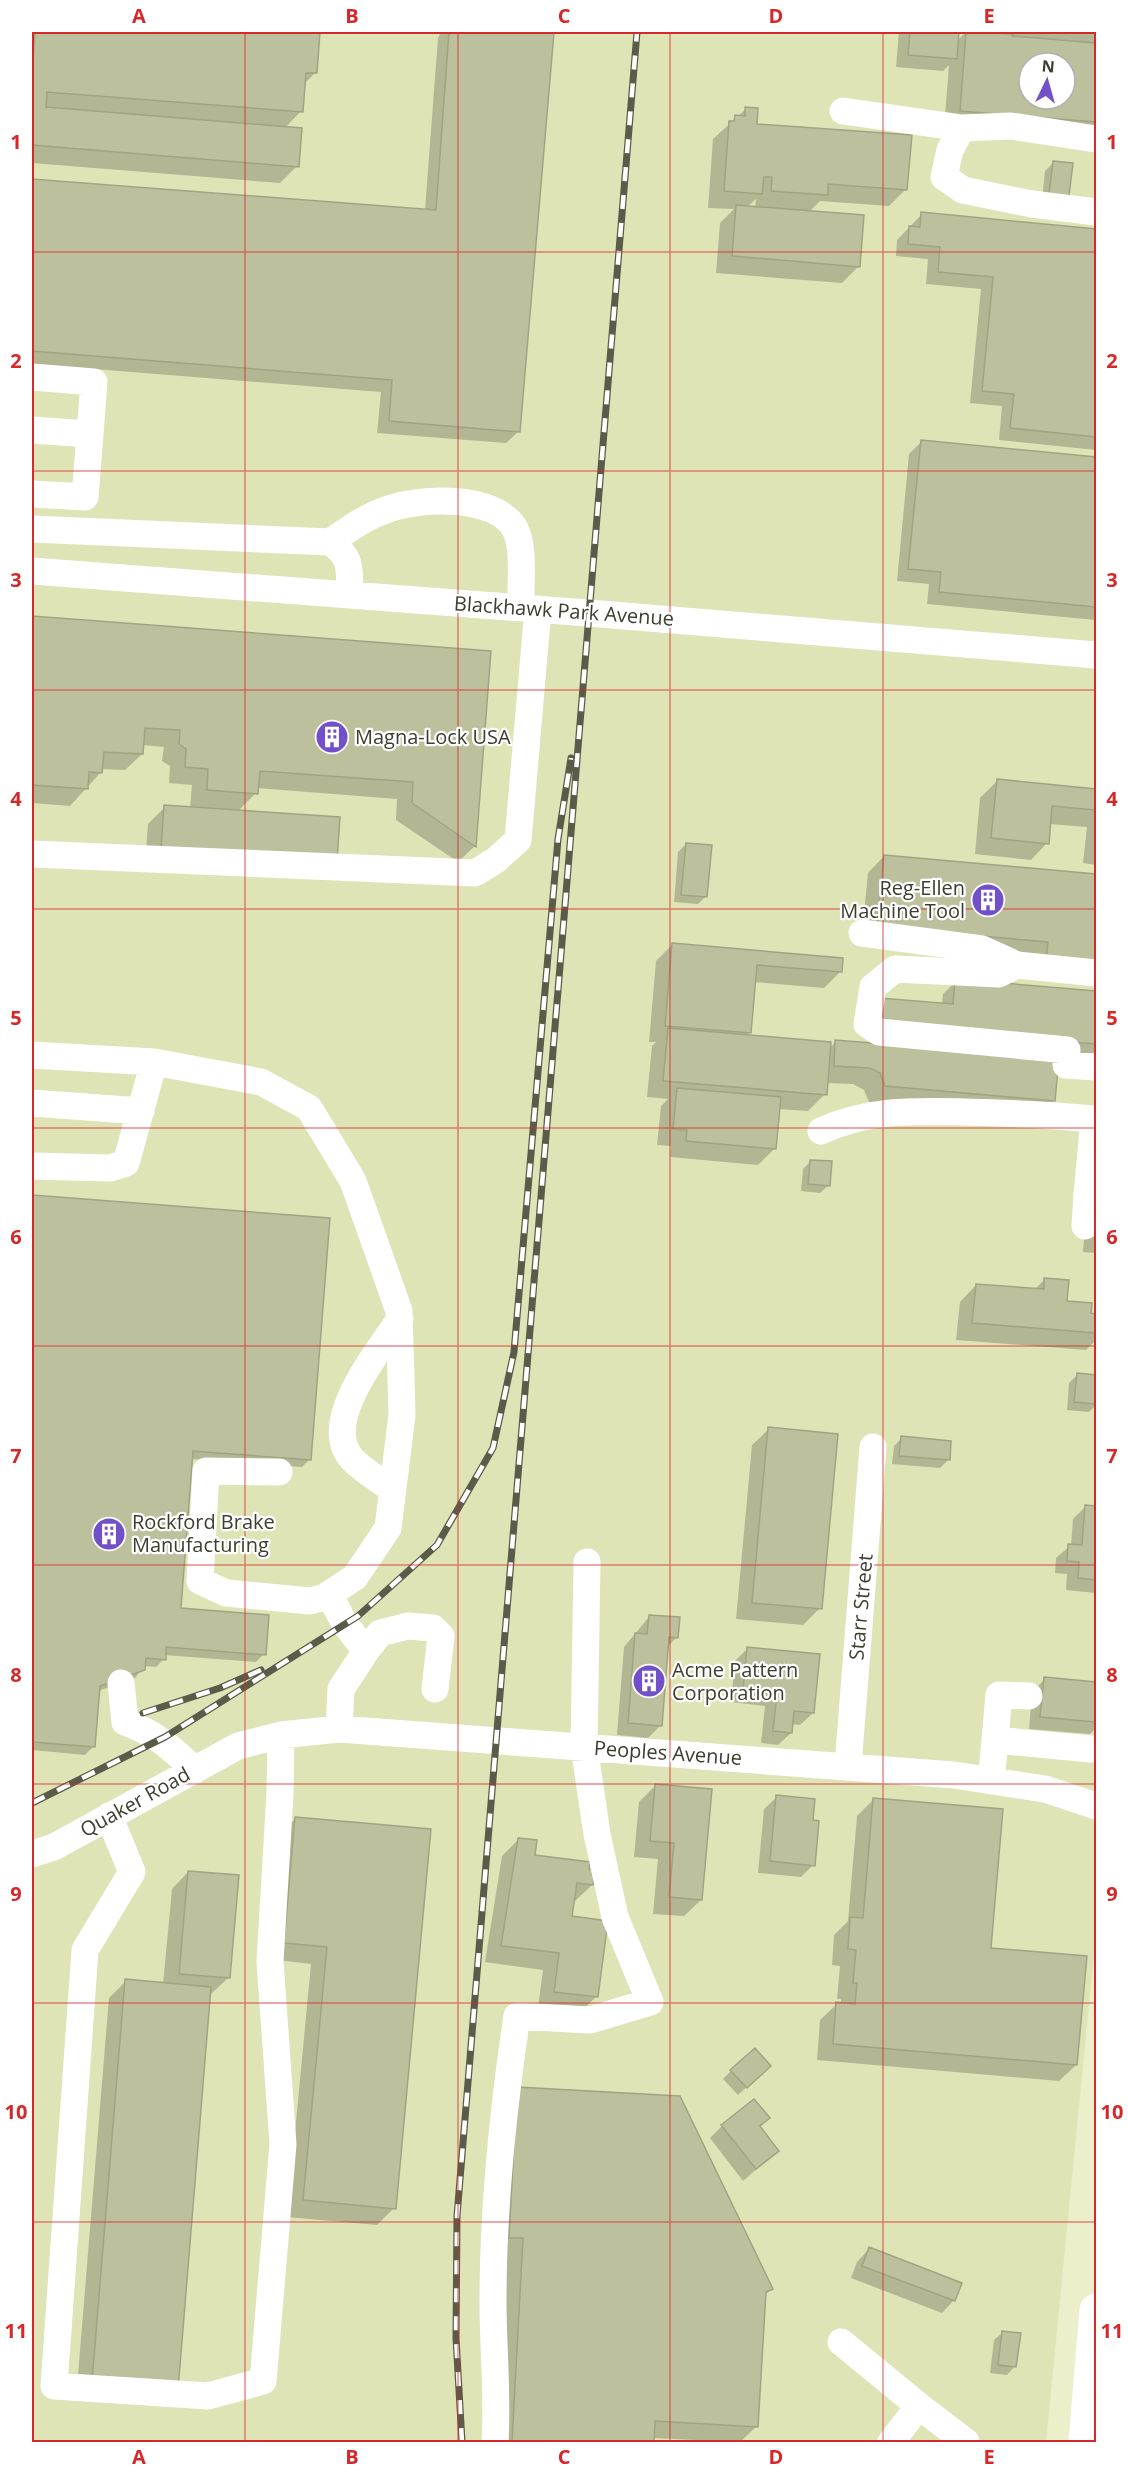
<svg xmlns="http://www.w3.org/2000/svg" width="1128" height="2474" viewBox="0 0 1128 2474" font-family="'Open Sans',sans-serif">
<style>
.built{fill:#dfe4b7;fill-rule:evenodd}
.shadow{fill:#0003;fill-rule:evenodd}
.building{fill:#bdc09d;stroke:#a1a482;stroke-width:1.5;fill-rule:evenodd}
.lines{fill:none;stroke-linecap:round;stroke-linejoin:round}
.minor{stroke:#fff;stroke-width:27}
.major{stroke:#fff;stroke-width:33}
.rail-casing{stroke:#5a5c49;stroke-width:7}
.rail{stroke:#fff;stroke-width:4.5;stroke-dasharray:14;stroke-linecap:butt}
.grid{fill:none;stroke:#d62828;stroke-width:1.5;stroke-opacity:0.55}
.labels{text-anchor:middle;stroke-width:4.5;stroke-linejoin:round;paint-order:stroke}
.street-label{font-size:20px;fill:#3c3e2f;stroke:#fff}
.poi-label{font-size:20px;fill:#3c3e2f;stroke:#fff;text-anchor:start}
.neatline{fill:none;stroke:#d62828;stroke-width:2}
.grid-label{font-size:20px;text-anchor:middle;font-weight:bold;fill:#d62828}
</style>
<rect width="100%" height="100%" fill="#ebefca"/>
<!-- built -->
<path class="built" d="M32,32H1096V1934L1046,2442H32ZM1029,63H1065V99H1029Z"/>
<!-- shadow -->
<path class="shadow" d="M32,32H318L315,73L303,85L301,111L285,128L297,166L280,183L32,163Z
M441,32H552L519,431L506,443L377,433L381,392L32,364V180L425,210L438,38Z
M899,32H1096V139L944,127L949,65L943,71L896,67ZM957,32L965,33L957,41ZM1029,63H1065V99H1029Z
M746,109L756,125L906,189L889,206L820,201L809,212L859,266L842,283L716,273L720,223L734,209L708,208L713,139ZM756,199L755,208L747,207Z
M1053,163L1071,165L1041,209L1045,171Z
M922,214L1096,231V450L999,440L1002,406L970,403L981,289L926,284L928,259L896,256L897,240Z
M921,442L1096,458V620L927,604L929,584L897,581L909,454Z
M32,617L489,652L475,846L458,862L396,820L397,799L257,788L256,793L237,812L145,865L148,824L165,807L190,809L192,785L169,783L170,766L162,761L164,747L142,745V754L125,770L101,769V772L70,806L32,803Z
M997,781L1096,790V865L1083,863L1087,827L1049,824L1047,843L1031,860L975,854L980,798Z
M686,844L706,896L698,904L674,902L678,852Z
M884,856L1096,875V983L1032,958L861,943L868,873Z
M673,944L840,972L824,988L754,982L750,1032L746,1036L829,1048L836,1042L1054,1100L1037,1117L869,1102L864,1090L853,1084L826,1083L825,1094L808,1111L778,1109L775,1148L758,1165L670,1157L671,1146L657,1145L661,1106L668,1099L647,1097L652,1046L656,1042H649L656,961Z
M956,981L1096,992V1057L866,1039L942,1004L943,994Z
M811,1161L829,1185L820,1193L801,1191L803,1169Z
M32,1197L328,1220L310,1459L302,1467L191,1459L179,1609L264,1654L256,1662L164,1655V1659L156,1667L144,1666L135,1678L98,1691L93,1747L85,1755L32,1750Z
M1096,1205V1253L1083,1252L1086,1215Z
M1045,1279L1066,1303L1089,1315H1096V1340L1086,1350L956,1340L960,1302L976,1285L1034,1290Z
M1077,1375L1096,1376V1405L1089,1412L1067,1410L1069,1383Z
M769,1429L820,1608L803,1625L736,1619L752,1445Z
M902,1438L948,1460L940,1468L892,1464L894,1446Z
M1086,1506L1096,1507V1593L1066,1590L1067,1574L1055,1573L1056,1558L1071,1545L1073,1519Z
M649,1617L677,1637L667,1647L661,1725L648,1738L617,1735L624,1647Z
M748,1648L813,1713L800,1725L791,1724V1733L778,1745L761,1743L765,1706L731,1702L735,1661Z
M1045,1679L1096,1684V1728L1090,1734L1029,1729L1032,1692Z
M655,1786L701,1900L684,1916L653,1914L658,1859L634,1857L639,1802Z
M777,1797L811,1821L813,1865L801,1877L758,1873L764,1809Z
M874,1799L1076,2065L1059,2081L817,2060L820,2020L837,2004H841V1999H837L840,1966L832,1965L834,1935L848,1921L857,1816Z
M296,1818L394,2208L377,2225L287,2217L311,1964L268,1959L279,1835Z
M519,1839L533,1857L587,1870L592,1885L575,1901H573L571,1917L596,1997L579,2013L538,2008L543,1970L485,1962L502,1856Z
M188,1872L228,1978L211,1994H209L176,2389L76,2399L109,1998L126,1981L163,1984L172,1889Z
M731,2071L761,2074L738,2095L723,2079Z
M501,2106L771,2289L764,2296L757,2426L740,2442L652,2438V2442H497Z
M722,2126L759,2127L777,2151L743,2181L710,2138Z
M869,2249L954,2300L942,2313L851,2278L857,2262Z
M1003,2332L1015,2366L1007,2375L990,2373L994,2340Z"/>
<!-- building -->
<path class="building" d="M35,32H320L317,73H306L303,112L47,92L46,107L302,128L299,167L32,145V75Z
M449,32H554L520,432L389,421L392,380L32,351V179L436,210Z
M910,32H959L957,59L908,55Z
M966,32L1013,34L1012,36L1096,43V122L960,111ZM1029,63H1065V99H1029Z
M745,107L758,108L757,124L912,135L907,190L828,184V195L771,191L772,177H764L762,194L724,191L729,121H734L735,115L745,116Z
M1053,161L1073,163L1068,204L1048,202Z
M736,205L864,215L860,267L732,256Z
M921,212L1096,229V437L1010,428L1014,394L982,391L993,277L938,272L940,247L908,244L909,226L920,227Z
M921,440L1096,457V607L939,592L941,572L908,569Z
M32,616L491,651L476,847L412,803L413,782L260,771L258,794L207,790L208,769L185,767L186,749L179,744L180,730L145,728L143,754L104,752L102,773L89,772L88,789L32,785Z
M997,779L1096,789V810L1052,806L1049,844L991,838Z
M164,805L340,817L337,861L161,849Z
M686,843L712,845L707,897L681,895Z
M884,855L1096,874V965L1046,961L1048,942L877,927Z
M672,943L843,958L842,972L757,965L751,1033L665,1026Z
M955,979L1096,991V1044L878,1027L880,998L953,1004Z
M668,1028L831,1042L827,1095L663,1081Z
M835,1040L1059,1058L1055,1101L885,1086L880,1073L870,1068L834,1066Z
M677,1088L781,1097L776,1149L686,1141L687,1130L673,1129Z
M810,1160L832,1161L830,1186L808,1184Z
M32,1195L330,1218L311,1460L193,1451L181,1608L269,1615L266,1655L166,1647V1660L146,1658L145,1670L100,1686L95,1747L32,1742Z
M1044,1278L1069,1280L1067,1301L1092,1303L1091,1313L1096,1314V1333L972,1323L976,1284L1044,1289Z
M1077,1373L1096,1375V1404L1074,1402Z
M768,1427L838,1434L822,1609L752,1603Z
M901,1436L951,1441L950,1460L899,1456Z
M1085,1505L1096,1506V1580L1078,1578L1079,1562L1067,1561L1068,1544L1082,1545Z
M649,1615L680,1617L678,1638L669,1637L662,1726L628,1723L635,1633L647,1634Z
M747,1647L820,1654L814,1713L794,1711L792,1733L773,1731L777,1694L743,1690Z
M1044,1677L1096,1682V1722L1040,1717Z
M655,1784L712,1789L702,1900L669,1897L674,1843L650,1841Z
M776,1795L815,1799L813,1820L819,1821L815,1866L770,1861Z
M873,1798L1003,1809L991,1948L1087,1956L1077,2065L833,2044L836,2002L855,2004L857,1983H853L856,1950L848,1949L850,1917L863,1918Z
M295,1817L431,1829L396,2209L303,2200L327,1947L284,1943Z
M518,1838L537,1840L535,1855L590,1862L589,1869L595,1870L593,1885L577,1883L572,1916L608,1921L598,1997L554,1992L559,1953L501,1946Z
M188,1871L239,1875L230,1978L179,1974Z
M125,1979L211,1987L178,2390L92,2382Z
M755,2048L771,2066L747,2088L730,2070Z
M517,2087L680,2096L773,2289L766,2292L758,2427L655,2421L654,2442H512L523,2238H509Z
M754,2099L770,2118L760,2126L779,2151L756,2169L721,2125Z
M869,2247L962,2283L955,2301L862,2266Z
M1002,2331L1021,2333L1016,2367L998,2365Z"/>
<g class="lines">
<!-- minor -->
<path class="minor" d="M843,111L962,128
M1096,139L1011,126L962,128L950,150L944,177L963,190L1032,204L1096,212
M32,377L94,382L90,434L32,430
M32,494L85,497L90,434
M32,529L330,542C353,558 349,569 350,595
M330,542C348,530 365,517 386,510C419,497 496,494 515,529C525,547 520,587 521,608
M32,571L588,613L1096,655
M32,854L475,873L496,860L518,840L538,609
M862,933L982,949L1017,965L1096,973
M1017,965L999,974L895,969L873,987L867,1024L879,1032L1067,1050L1066,1065L1096,1067
M32,1055L154,1062L261,1082L309,1108L353,1181L399,1311L402,1415L388,1528L355,1577L325,1597L310,1601L226,1593L200,1581L206,1471L279,1472
M32,1103L141,1111
M1096,1119H1094L1087,1194L1096,1195
M821,1131C868,1109 914,1111 965,1112C1009,1113 1051,1115 1094,1119
M32,1166L110,1168L126,1163L154,1062
M1085,1226L1087,1194
M393,1490C380,1480 363,1471 352,1459C319,1422 379,1351 400,1319
M329,1594L345,1624L366,1651L341,1689L339,1729
M366,1651L380,1633L408,1626L433,1628L441,1636L435,1689
M121,1683L125,1722C158,1735 169,1746 195,1770
M995,1740L999,1695L1029,1696
M848,1766L873,1447
M991,1781L995,1740L1091,1749
M109,1816L132,1872L85,1950L54,2386L208,2396L263,2381L283,2144L270,1962L280,1793L281,1735
M32,1854L54,1847L238,1746L281,1735L339,1729L954,1775L1045,1789L1096,1806
M841,2342L919,2406
M495,2442C498,2396 493,2348 493,2301C493,2206 503,2110 517,2016L590,2020L650,2002L615,1917L597,1834L584,1746L587,1562
M891,2442L919,2406L966,2442"/>
<!-- major -->
<path class="major" d="M1085,2442L1096,2310"/>
<!-- rail casing -->
<g class="rail-casing">
<path id="rail" d="M143,1713L220,1688L261,1670
M32,1803L165,1737L358,1616L437,1545L493,1448L514,1352L558,839L571,758
M462,2442L456,2338L457,2216L637,32"/>
</g>
<!-- rail -->
<use href="#rail" class="rail"/>
</g>
<!-- grid -->
<path class="grid" d="M245,32V2442M458,32V2442M670,32V2442M883,32V2442M32,252H1096M32,471H1096M32,690H1096M32,909H1096M32,1128H1096M32,1346H1096M32,1565H1096M32,1784H1096M32,2003H1096M32,2222H1096"/>
<!-- icons -->
<defs>
<g id="building-disc" transform="scale(1.725)"><circle r="9.5" fill="#7250c9" stroke="#fff"/><path d="M-4-6H4V6H1V3H-1V6H-4ZM-2.5-4.3h1.7v1.8h-1.7ZM.8-4.3h1.7v1.8H.8ZM-2.5-1h1.7V.8h-1.7ZM.8-1h1.7V.8H.8Z" fill="#fff"/></g>
</defs>
<g fill-rule="evenodd">
<use href="#building-disc" x="332" y="737"/>
<use href="#building-disc" x="988" y="900"/>
<use href="#building-disc" x="109" y="1534"/>
<use href="#building-disc" x="649" y="1681"/>
</g>
<g class="labels">
<!-- street labels -->
<g class="street-label">
<text transform="translate(564 611) rotate(4)" y="7">Blackhawk Park Avenue</text>
<text transform="translate(861 1607) rotate(-85)" y="7">Starr Street</text>
<text transform="translate(668 1753) rotate(4)" y="7">Peoples Avenue</text>
<text transform="translate(135 1802) rotate(-29)" y="7">Quaker Road</text>
</g>
<!-- poi labels -->
<g class="poi-label">
<text x="355" y="744">Magna-Lock USA</text>
<text x="965" y="895" text-anchor="end">Reg-Ellen<tspan x="965" dy="23">Machine Tool</tspan></text>
<text x="132" y="1529">Rockford Brake<tspan x="132" dy="23">Manufacturing</tspan></text>
<text x="672" y="1677">Acme Pattern<tspan x="672" dy="23">Corporation</tspan></text>
</g>
</g>
<!-- border -->
<rect width="1128" height="2474" fill="none" stroke="#ffffff" stroke-width="66"/>
<!-- north arrow -->
<g transform="translate(1047 81) rotate(5)"><circle r="28" fill="#ffffff" stroke="#b1b2ac" stroke-width="1.5"/>
<path d="M0-4.5L10 22L0 15L-10 22Z" fill="#7250c9"/>
<text y="-9" font-size="16" font-weight="bold" text-anchor="middle" fill="#3c3e2f">N</text>
</g>
<rect x="33" y="33" width="1062" height="2408" class="neatline"/>
<g class="grid-label">
<text x="139" y="23">A</text>
<text x="352" y="23">B</text>
<text x="564" y="23">C</text>
<text x="776" y="23">D</text>
<text x="989" y="23">E</text>
<text x="16" y="149">1</text>
<text x="1112" y="149">1</text>
<text x="16" y="368">2</text>
<text x="1112" y="368">2</text>
<text x="16" y="587">3</text>
<text x="1112" y="587">3</text>
<text x="16" y="806">4</text>
<text x="1112" y="806">4</text>
<text x="16" y="1025">5</text>
<text x="1112" y="1025">5</text>
<text x="16" y="1244">6</text>
<text x="1112" y="1244">6</text>
<text x="16" y="1463">7</text>
<text x="1112" y="1463">7</text>
<text x="16" y="1682">8</text>
<text x="1112" y="1682">8</text>
<text x="16" y="1901">9</text>
<text x="1112" y="1901">9</text>
<text x="16" y="2119">10</text>
<text x="1112" y="2119">10</text>
<text x="16" y="2338">11</text>
<text x="1112" y="2338">11</text>
<text x="139" y="2464">A</text>
<text x="352" y="2464">B</text>
<text x="564" y="2464">C</text>
<text x="776" y="2464">D</text>
<text x="989" y="2464">E</text>
</g>
</svg>
